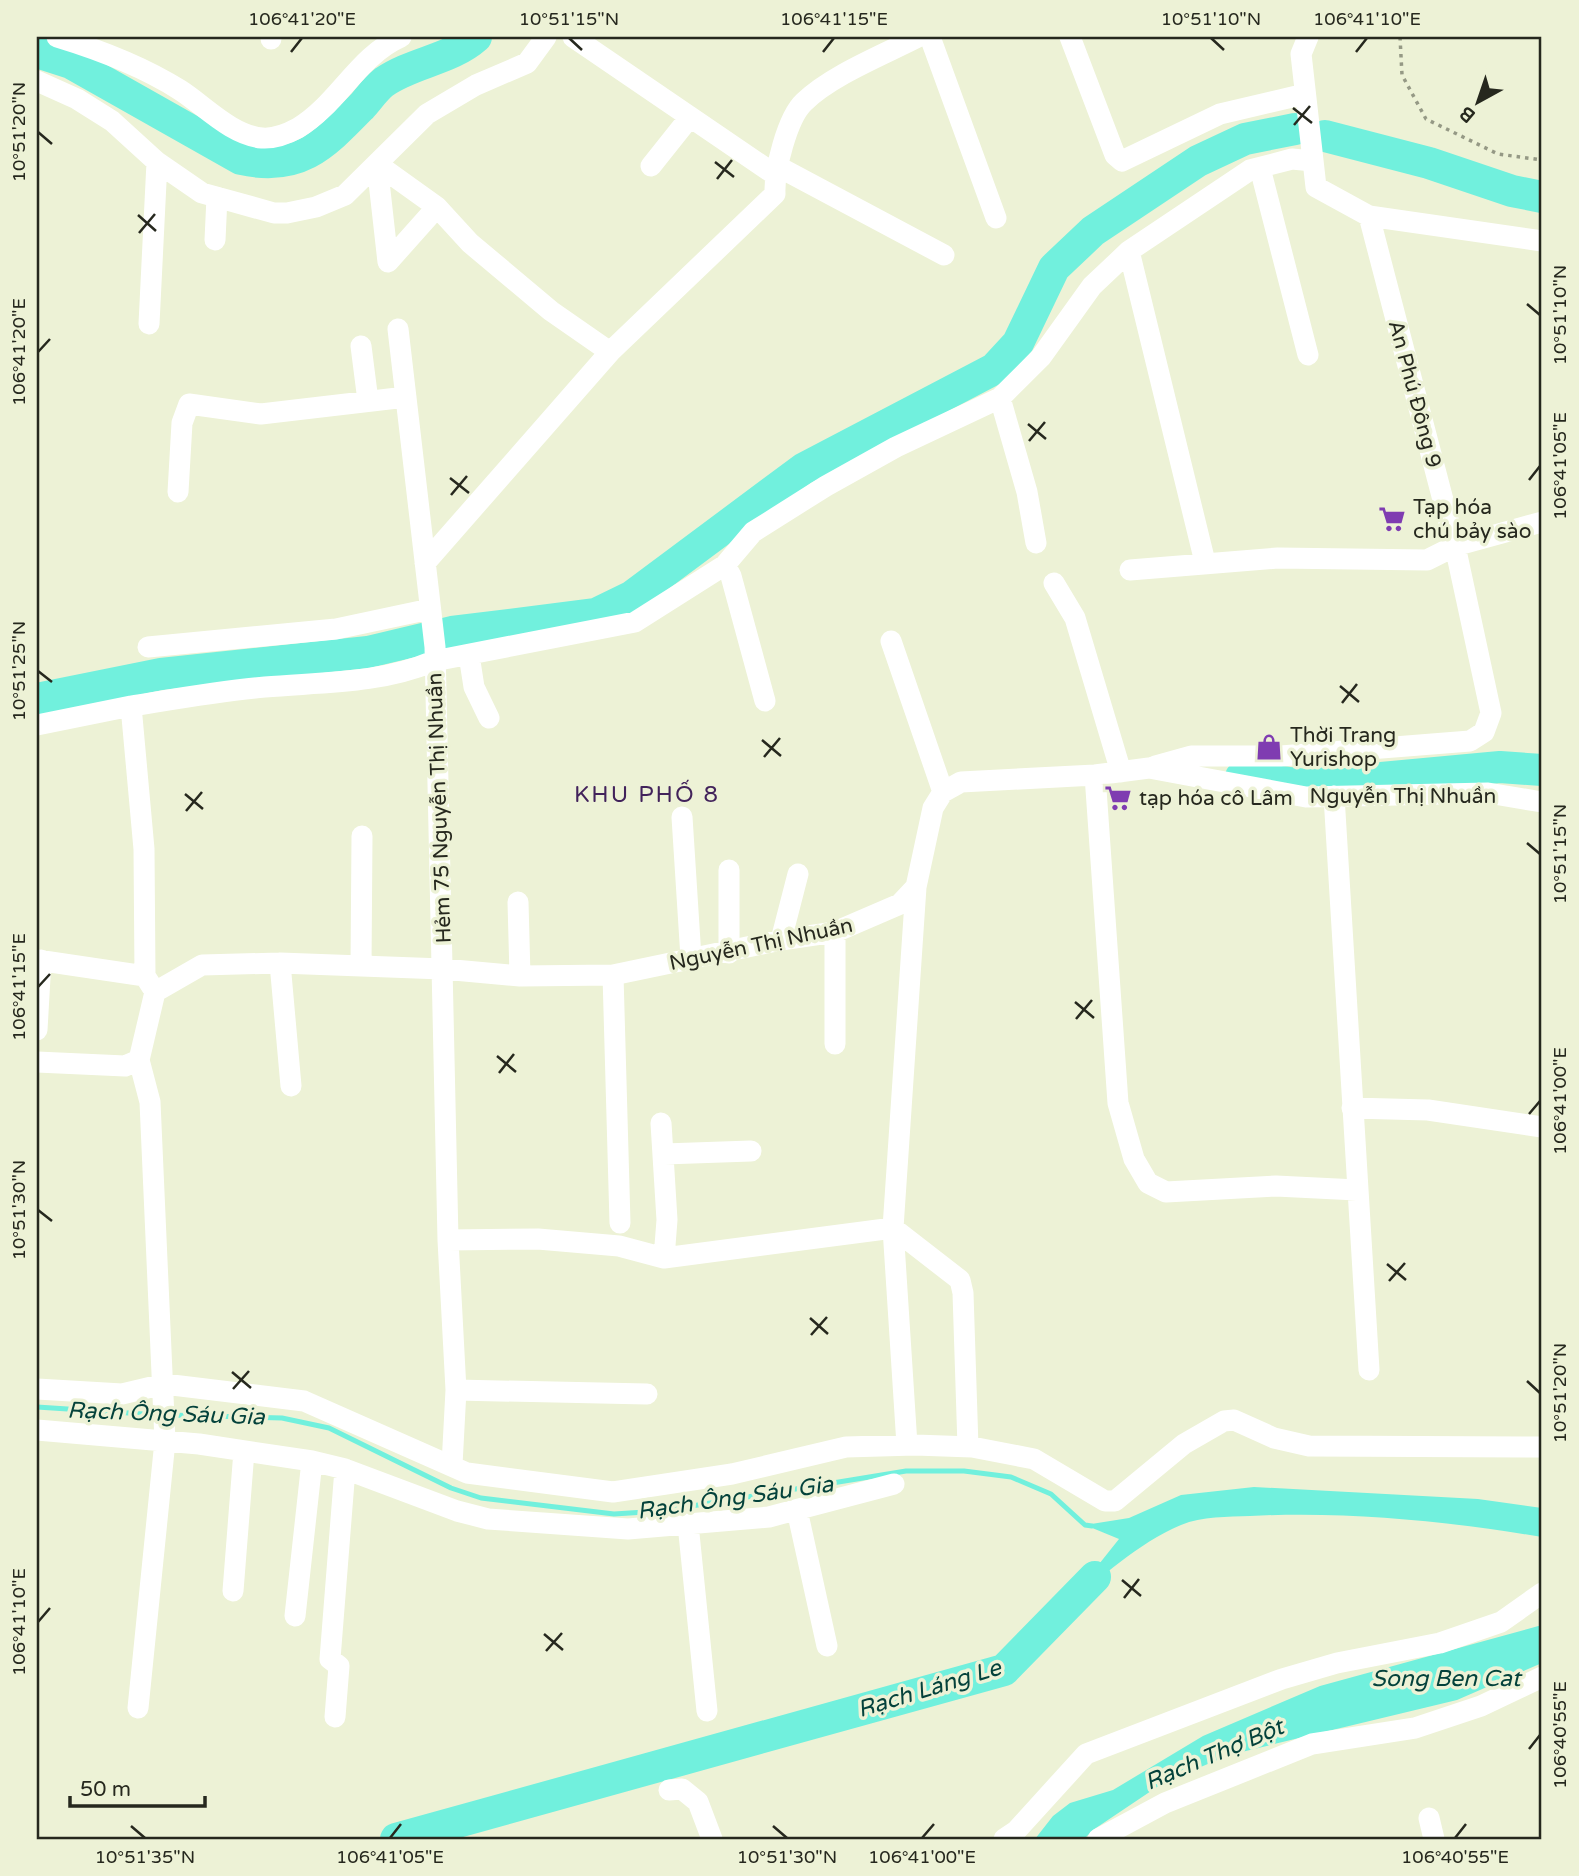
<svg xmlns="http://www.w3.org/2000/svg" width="1579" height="1876" viewBox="0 0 1579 1876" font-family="'Varela Round',sans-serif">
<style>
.water{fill:#71f0dd}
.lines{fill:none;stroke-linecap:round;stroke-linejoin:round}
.stream{stroke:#71f0dd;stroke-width:5}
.river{stroke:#71f0dd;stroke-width:32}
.path{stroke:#959985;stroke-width:3.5;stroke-dasharray:3.5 5;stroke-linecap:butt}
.minor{stroke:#fff;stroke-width:21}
.ticks{fill:none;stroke:#26281e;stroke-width:2.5}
.labels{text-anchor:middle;stroke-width:7;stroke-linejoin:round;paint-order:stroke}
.street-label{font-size:21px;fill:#26281e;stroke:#edf2d6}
.poi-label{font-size:21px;fill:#26281e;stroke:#edf2d6;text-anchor:start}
.neighbourhood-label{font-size:23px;letter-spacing:2px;fill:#42235b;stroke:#edf2d6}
.water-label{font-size:23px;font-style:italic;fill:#04423b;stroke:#edf2d6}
.neatline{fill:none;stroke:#26281e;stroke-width:2.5}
.ticks-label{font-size:18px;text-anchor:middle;fill:#26281e}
</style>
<rect width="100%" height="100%" fill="#edf2d6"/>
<!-- water -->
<path class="water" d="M1254,1487L1478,1499L1542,1508V1537C1446,1521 1347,1511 1250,1516C1228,1517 1202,1516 1181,1525C1138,1543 1101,1578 1064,1608L1119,1539L1085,1525L1129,1518L1181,1495Z
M1542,1625V1663L1457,1700L1229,1755L1163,1783L1093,1830L1084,1839H1035L1053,1816L1070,1803L1113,1790L1203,1736L1320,1686Z"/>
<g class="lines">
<!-- stream -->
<path class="stream" d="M37,1407L159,1415
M169,1415L282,1418L329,1428L451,1488L481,1498L614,1514L661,1511L906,1471H964L1011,1477L1051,1494L1085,1525L1092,1526"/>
<!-- river -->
<path class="river" d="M37,52L71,63L241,159C299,172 323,146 362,106C369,98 376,88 384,82C413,62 450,60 476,37
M1325,136L1429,163L1512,191L1542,197
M37,699L161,674L368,652L452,632L596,614L631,597L803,469L994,369L1018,343L1054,268L1093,231L1198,161L1245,139L1295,129
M1241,777L1305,785L1500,767L1542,770
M396,1839L1004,1670L1095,1577"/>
<!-- path -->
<path class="path" d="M1400,37L1402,75L1426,119L1498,154L1542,160"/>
<!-- minor -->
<path class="minor" d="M57,37C100,50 142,66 180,90C205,106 231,135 262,138C275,139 287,134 298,128C338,104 358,56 401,37
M573,37L774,174
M930,37L996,218
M1070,37L1115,155L1122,161L1220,114L1305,94
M1308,37L1301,54L1316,187L1369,216L1542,241
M271,39V37
M37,81L77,99L112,121L157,162L202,193L274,213H287L316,207L345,195L427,114L476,85L527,63L546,37
M377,164L437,207L470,243L551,311L610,352
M377,164L388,262
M651,166L690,117
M777,166L944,255
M1260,168L1308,355
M215,240L217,197
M1129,251L1205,562
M388,262L437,207
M149,324L157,162
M398,329L435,647L448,1240L456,1390L452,1465
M361,346L368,401
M1000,398L1027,492L1036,543
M178,492L182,423L189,404L261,414L406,397
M425,563L610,352L775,194C774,171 787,118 804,102C832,75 883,55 918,37
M725,565L731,576L765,701
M1130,570L1278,558L1427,560L1455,546L1542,522
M1054,583L1075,618L1121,772
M891,641L943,792
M148,647L336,629L430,609
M469,655L474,687L489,718
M37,725L131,706
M1155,766L1191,756H1281L1470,741L1484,732L1491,713L1455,546L1369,216
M1095,775L1118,1103L1134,1159L1148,1183L1166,1192L1276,1186L1357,1190
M1334,796L1369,1370
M682,817L691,958
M518,902L520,976
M781,940L798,874
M729,953V870
M37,960L145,976L152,987
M280,963L291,1086
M361,966L362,836
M613,975L620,1223
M145,976L144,849L131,706C175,699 220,691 265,687C323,682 379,684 434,661L635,622L725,565L753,532L826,486L896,447L1000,398L1041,357L1092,286L1129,251L1250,170L1292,159L1313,161
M37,1030L41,960
M835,1044V932
M37,1062L125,1066L139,1060L155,992L202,965L280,963L443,969L520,976L613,975L781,940L835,932L900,904L916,887L933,808L943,792L961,782L1095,775L1149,768L1306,797L1488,793L1542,802
M1352,1108L1428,1110L1542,1127
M661,1123L667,1220L664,1258
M664,1154L751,1151
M448,1240L538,1239L619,1246L664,1258L893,1228L960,1280L963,1293L968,1447
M37,1389L122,1394L164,1384L304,1401L467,1473L613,1492L732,1474L846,1447L915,1445L972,1447L1034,1459L1105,1501H1115L1184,1444L1224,1421L1234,1420L1274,1438L1309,1446L1542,1447
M456,1390L647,1394
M37,1430L199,1444L312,1461L345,1469L457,1511L488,1519L628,1529L769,1517L894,1484
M907,1445L893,1228L916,887
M797,1510L827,1646
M688,1524L707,1711
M233,1591L244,1451
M295,1616L312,1461
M138,1708L165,1441L150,1102L139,1060
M335,1717L339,1666L330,1659L345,1469
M669,1790L682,1789L698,1802L712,1839
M1429,1818L1434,1839
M1004,1839L1016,1831L1086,1754L1282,1679L1337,1663L1440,1643L1501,1622L1542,1593
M1098,1839L1165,1803L1312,1744L1415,1728L1481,1706L1542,1677"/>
</g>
<!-- ticks -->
<path class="ticks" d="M569,38L582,50M1211,38L1224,50M291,52L302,38M823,52L834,38M1356,52L1367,38M1293,108L1312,123M1294,125L1310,106M38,132L52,144M715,162L734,177M717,179L732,160M138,215L156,231M139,233L155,214M1527,304L1540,315M38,352L50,339M1028,424L1046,439M1029,441L1045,422M450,478L469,493M1529,480L1540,466M451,495L467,476M38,671L52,682M1340,686L1359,702M1342,703L1357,684M762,740L781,756M764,757L780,738M185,794L203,809M186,811L202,792M1527,843L1540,854M38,987L50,974M1075,1002L1094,1018M1076,1019L1092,1000M497,1056L516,1072M499,1073L514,1054M1529,1114L1540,1101M38,1210L52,1221M1387,1264L1406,1280M1389,1281L1405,1263M810,1318L828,1334M811,1335L827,1317M232,1372L251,1388M1527,1381L1540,1393M233,1389L249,1371M1122,1580L1141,1596M1124,1598L1139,1579M38,1622L50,1608M544,1634L563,1650M546,1651L562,1633M1529,1749L1540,1735M131,1826L145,1838M773,1826L787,1838M390,1838L401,1824M922,1838L934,1824M1455,1838L1466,1824"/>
<!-- icons -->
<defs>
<g id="supermarket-bare" transform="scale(2.1)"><path d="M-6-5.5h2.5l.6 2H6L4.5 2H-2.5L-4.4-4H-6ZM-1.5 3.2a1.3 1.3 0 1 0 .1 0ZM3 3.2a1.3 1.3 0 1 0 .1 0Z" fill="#7f3cb1" stroke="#edf2d6" stroke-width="2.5" paint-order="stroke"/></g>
<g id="shop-bare" transform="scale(2.1)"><path d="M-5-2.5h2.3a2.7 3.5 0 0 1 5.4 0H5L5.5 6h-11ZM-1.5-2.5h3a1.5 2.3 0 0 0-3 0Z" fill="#7f3cb1" stroke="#edf2d6" stroke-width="2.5" paint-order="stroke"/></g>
</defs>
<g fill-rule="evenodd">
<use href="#supermarket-bare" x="1392" y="519"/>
<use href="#shop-bare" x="1269" y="747"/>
<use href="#supermarket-bare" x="1118" y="798"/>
</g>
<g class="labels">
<!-- street labels -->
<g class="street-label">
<text transform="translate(1415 394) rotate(75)" y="7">An Phú Đông 9</text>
<text x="1403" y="803">Nguyễn Thị Nhuần</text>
<text transform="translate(439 808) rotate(-92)" y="7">Hẻm 75 Nguyễn Thị Nhuần</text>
<text transform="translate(761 944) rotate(-12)" y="7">Nguyễn Thị Nhuần</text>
</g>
<!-- poi labels -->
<g class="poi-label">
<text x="1413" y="514">Tạp hóa<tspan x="1413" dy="24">chú bảy sào</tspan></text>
<text x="1290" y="742">Thời Trang<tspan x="1290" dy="24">Yurishop</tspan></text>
<text x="1139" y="805">tạp hóa cô Lâm</text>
</g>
<!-- neighbourhood labels -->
<g class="neighbourhood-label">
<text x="647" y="802">KHU PHỐ 8</text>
</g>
<!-- water labels -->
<g class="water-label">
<text transform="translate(166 1413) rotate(2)" y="8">Rạch Ông Sáu Gia</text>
<text transform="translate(735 1497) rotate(-8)" y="8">Rạch Ông Sáu Gia</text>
<text x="1446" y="1686">Song Ben Cat</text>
<text transform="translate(929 1688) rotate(-17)" y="8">Rạch Láng Le</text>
<text transform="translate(1214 1754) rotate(-23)" y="8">Rạch Thợ Bột</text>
</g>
</g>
<!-- border -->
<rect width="1579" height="1876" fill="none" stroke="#edf2d6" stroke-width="77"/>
<!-- north arrow -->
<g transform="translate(1478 102) rotate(220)" stroke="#edf2d6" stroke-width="5" paint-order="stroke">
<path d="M0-5L12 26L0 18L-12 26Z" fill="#26281e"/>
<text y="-10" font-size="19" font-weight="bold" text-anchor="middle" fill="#26281e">B</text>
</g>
<!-- scale -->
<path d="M70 1796v10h135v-10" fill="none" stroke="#26281e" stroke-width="3.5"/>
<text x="80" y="1796" font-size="21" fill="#26281e" stroke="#edf2d6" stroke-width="5" paint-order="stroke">50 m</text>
<rect x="38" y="38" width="1502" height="1800" class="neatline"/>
<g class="ticks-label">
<text x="302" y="25">106°41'20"E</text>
<text x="569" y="25">10°51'15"N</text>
<text x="834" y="25">106°41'15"E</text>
<text x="1211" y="25">10°51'10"N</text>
<text x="1367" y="25">106°41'10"E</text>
<text transform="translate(19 132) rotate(-90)" y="6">10°51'20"N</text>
<text transform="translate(1560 315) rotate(-90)" y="6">10°51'10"N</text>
<text transform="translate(19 352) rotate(-90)" y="6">106°41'20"E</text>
<text transform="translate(1560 466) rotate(-90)" y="6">106°41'05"E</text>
<text transform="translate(19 671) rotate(-90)" y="6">10°51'25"N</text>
<text transform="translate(1560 854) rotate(-90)" y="6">10°51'15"N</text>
<text transform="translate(19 987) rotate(-90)" y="6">106°41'15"E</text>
<text transform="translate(1560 1101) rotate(-90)" y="6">106°41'00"E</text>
<text transform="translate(19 1210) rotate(-90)" y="6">10°51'30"N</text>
<text transform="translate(1560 1393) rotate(-90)" y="6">10°51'20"N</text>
<text transform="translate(19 1622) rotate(-90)" y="6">106°41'10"E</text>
<text transform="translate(1560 1735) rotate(-90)" y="6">106°40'55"E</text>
<text x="145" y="1863">10°51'35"N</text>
<text x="390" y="1863">106°41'05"E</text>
<text x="787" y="1863">10°51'30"N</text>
<text x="922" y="1863">106°41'00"E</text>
<text x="1455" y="1863">106°40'55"E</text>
</g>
</svg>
